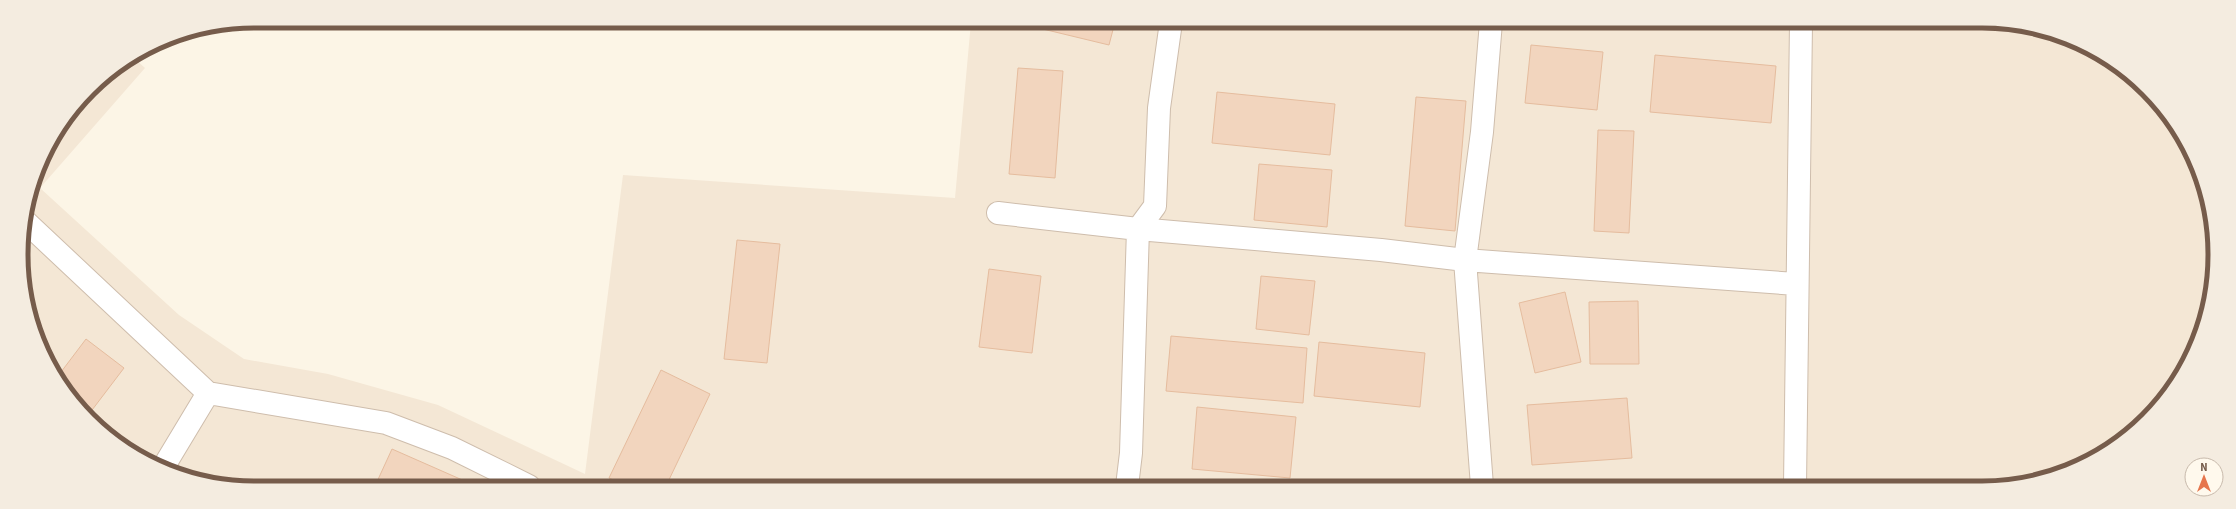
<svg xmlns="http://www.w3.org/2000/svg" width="2236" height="509" viewBox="0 0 2236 509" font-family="'Source Sans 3',sans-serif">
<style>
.residential{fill:#f4e7d5}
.building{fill:#f2d5be;stroke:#e5bc9e}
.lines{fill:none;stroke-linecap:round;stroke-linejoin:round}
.minor-casing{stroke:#cebdac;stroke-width:24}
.minor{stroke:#fff;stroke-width:22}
.rim{fill:none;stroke:#765c4b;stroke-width:5}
</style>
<rect width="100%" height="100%" fill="#fcf5e6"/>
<!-- residential -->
<path class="residential" d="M971,22L2012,23L2098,52L2167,113L2207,194L2213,285L2191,358L2146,420L2085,464L2012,486H224L138,457L69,397L33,329L22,239L45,151L100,79L134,58L145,68L40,188L179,315L244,359L328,374L438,405L585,474L623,175L955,198Z"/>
<!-- building -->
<path class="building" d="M1022,22H1115L1109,45L1022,24Z
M1531,45L1603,52L1597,110L1525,103Z
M1655,55L1776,66L1771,123L1650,112Z
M1018,68L1063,71L1055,178L1009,174Z
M1217,92L1335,104L1330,155L1212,143Z
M1416,97L1466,101L1455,231L1405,226Z
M1598,130L1634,131L1629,233L1594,231Z
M1259,164L1332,170L1327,227L1254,220Z
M737,240L780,244L767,363L724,359Z
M989,269L1041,276L1032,353L979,347Z
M1261,276L1315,281L1309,335L1256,329Z
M1565,292L1581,362L1535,373L1519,303Z
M1638,301L1639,364H1590L1589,302Z
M1171,336L1307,348L1303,403L1166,391Z
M86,339L124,368L89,414L69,397L58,376Z
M1319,342L1425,353L1420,407L1314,396Z
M661,370L710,394L666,486H627L609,478Z
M1627,398L1632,458L1532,465L1527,405Z
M1197,407L1296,417L1290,478L1192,469Z
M392,449L476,486H375Z"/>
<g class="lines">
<!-- minor casing -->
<g class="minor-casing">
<path id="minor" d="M998,213L1138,229L1381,250L1465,260L1796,284
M26,222L208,393L164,466
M208,393L386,423L452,448L529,486
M1127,486L1131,453L1138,229L1155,206L1159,108L1171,22
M1482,486L1465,260L1482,132L1491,22
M1795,486L1801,23"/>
</g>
<!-- minor -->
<use href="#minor" class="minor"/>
</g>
<!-- crop -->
<path d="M0 0H2236V509H0ZM254 28H1982A226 226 0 0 1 2208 254V255A226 226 0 0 1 1982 481H254A226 226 0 0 1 28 255V254A226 226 0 0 1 254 28Z" fill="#f4ece0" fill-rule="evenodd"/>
<path class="rim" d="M254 28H1982A226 226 0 0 1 2208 254V255A226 226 0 0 1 1982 481H254A226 226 0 0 1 28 255V254A226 226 0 0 1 254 28Z"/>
<!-- north arrow -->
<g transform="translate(2204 477)"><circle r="19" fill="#fff9ed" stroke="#c8baac"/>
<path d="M0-3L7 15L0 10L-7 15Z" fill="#e6754c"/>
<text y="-6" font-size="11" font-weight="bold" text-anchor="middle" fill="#765c4b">N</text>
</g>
</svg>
